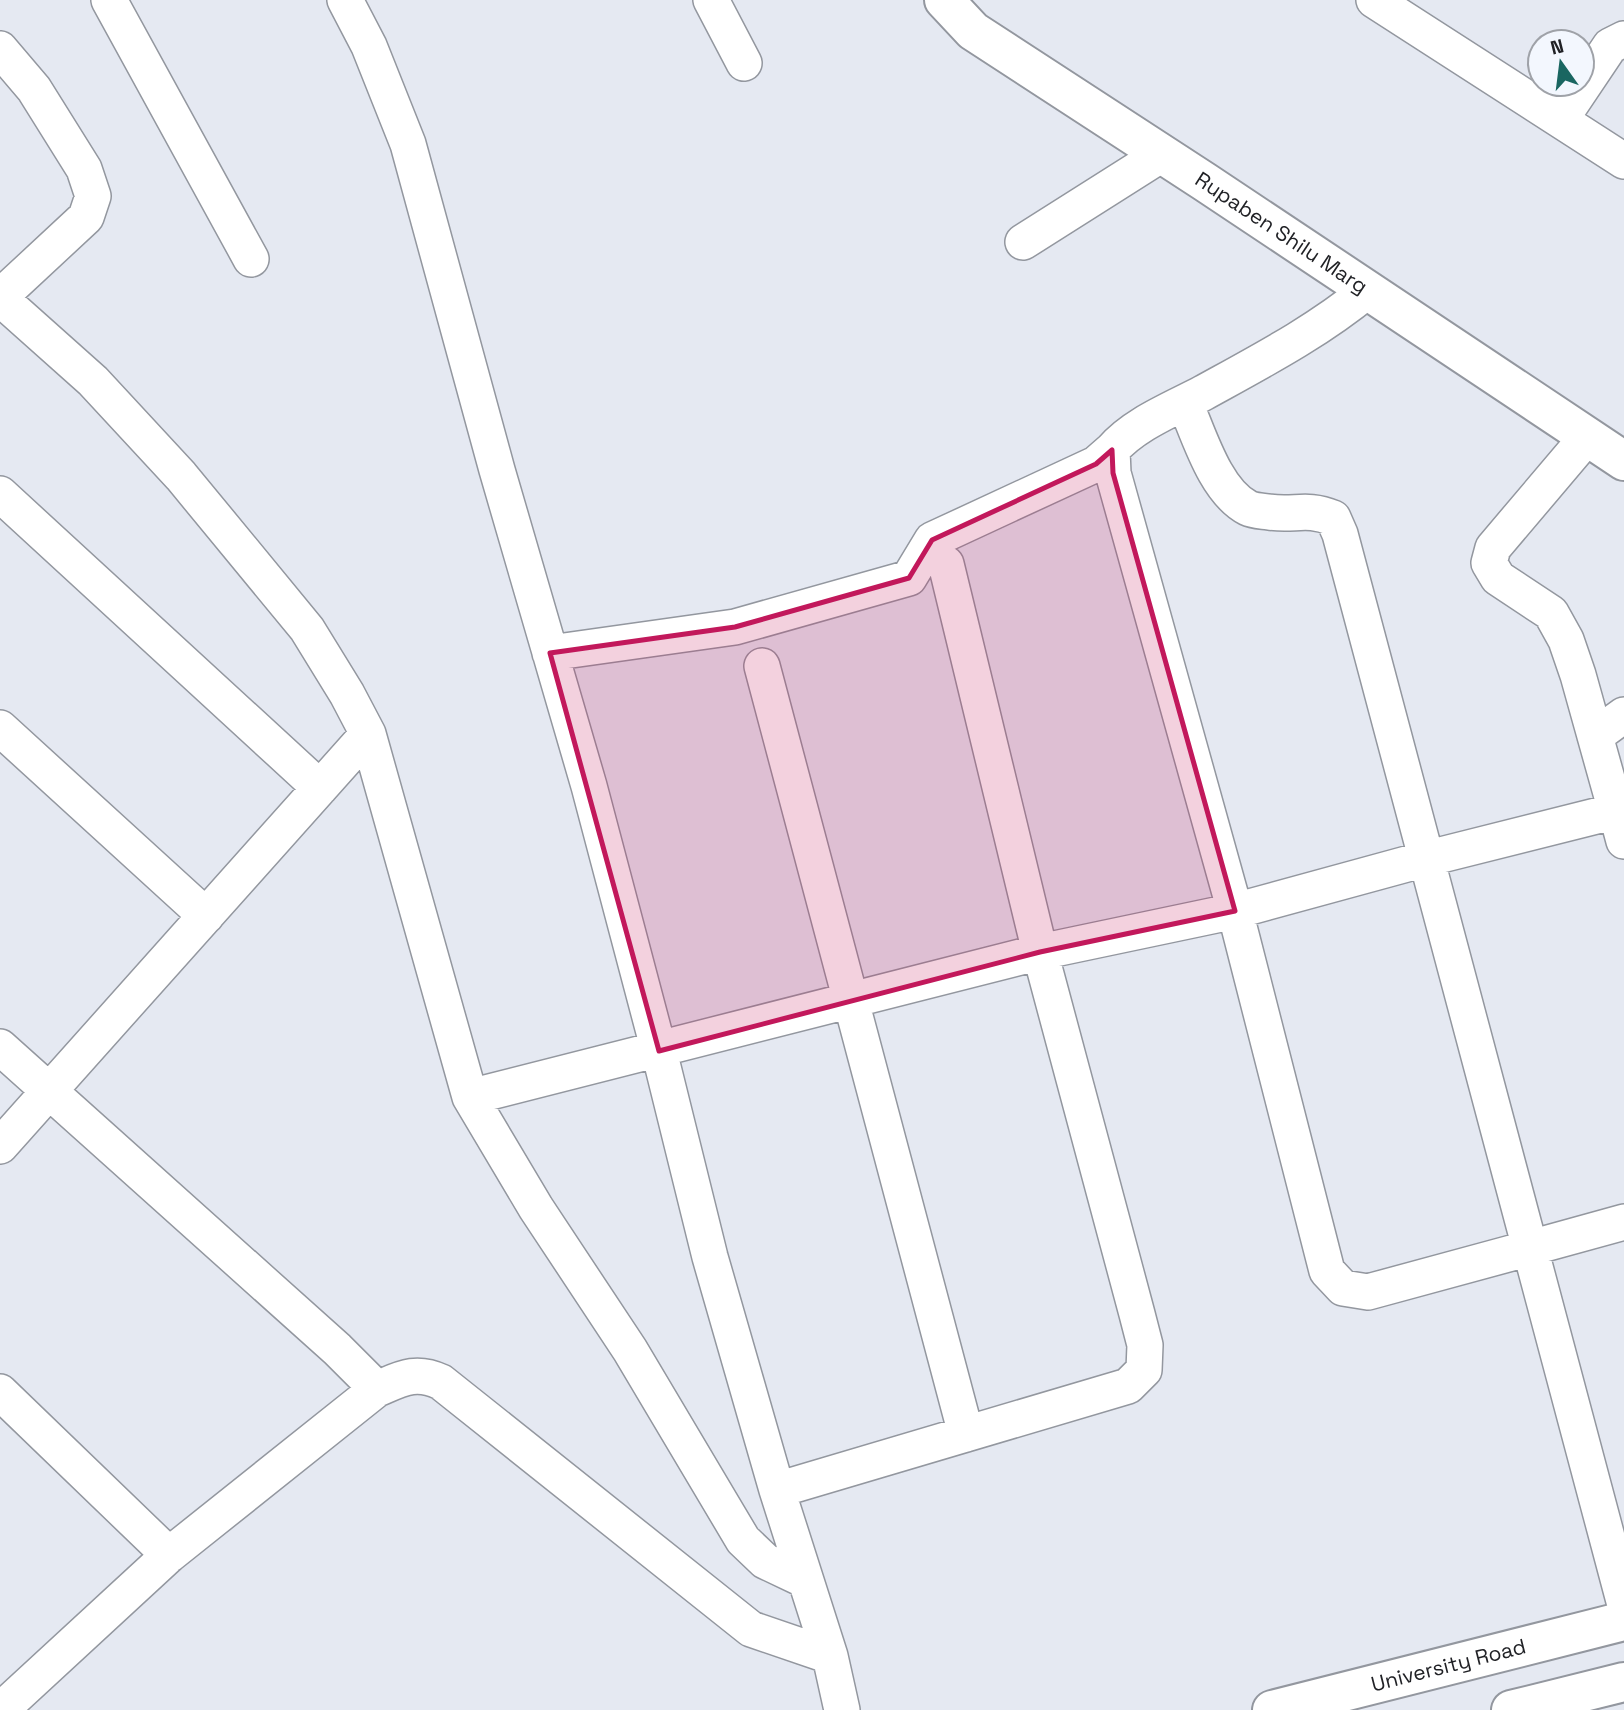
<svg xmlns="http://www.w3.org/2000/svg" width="1624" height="1710" viewBox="0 0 1624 1710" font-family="'Space Grotesk',sans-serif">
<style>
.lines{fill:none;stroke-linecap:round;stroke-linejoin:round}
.minor-casing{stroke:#93979f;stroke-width:38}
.tertiary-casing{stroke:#93979f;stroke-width:42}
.minor{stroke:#fff;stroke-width:35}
.tertiary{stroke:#fff;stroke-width:38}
.marked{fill:#c2185b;fill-opacity:0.2;stroke:#c2185b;stroke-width:5;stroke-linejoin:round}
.labels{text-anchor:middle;stroke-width:6;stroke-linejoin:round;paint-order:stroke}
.street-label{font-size:21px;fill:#212226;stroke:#f3f7fe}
</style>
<rect width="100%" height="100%" fill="#e5e9f2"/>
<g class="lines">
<!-- minor casing -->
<g class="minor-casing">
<path id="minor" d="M109,0L251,259
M345,0L369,46L408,144L497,470L589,786L659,1051L710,1257L777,1490L830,1656
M711,0L744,63
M1374,0L1624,161
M0,49L34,89L84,169L93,196L86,217L0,297
M1561,119L1610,46L1624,39
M1023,242L1162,154
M0,298L93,381L181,476L307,629L347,694L368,734L470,1097L536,1208L630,1350L743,1540L765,1561L805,1580
M1185,403C1199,435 1215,491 1248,508C1254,511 1263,511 1269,512C1295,516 1306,507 1333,518L1340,534L1530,1248L1368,1292L1343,1288L1327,1271L1235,911L1113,473L1112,450C1134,424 1173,409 1203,393C1261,361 1317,332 1368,290
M1587,437L1493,548L1489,563L1498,578L1551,613L1566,640L1578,675L1616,811
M0,494L320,788
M550,653L735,627L909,578L932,540L1096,464L1112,450
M762,666L966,1434
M0,728L206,916
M1595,736L1624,715
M0,1047L337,1349L377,1389
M470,1097L1040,952L1235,911L1425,859L1616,811L1624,841
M0,1146L368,734
M1624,1222L1530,1248L1624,1601
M0,1392L169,1555
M777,1490L1128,1386L1144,1370L1145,1345L1137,1314L1040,952L946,564
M1,1710L169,1555L377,1389C401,1379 415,1370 441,1382L751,1629L830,1656L842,1710"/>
</g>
<!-- tertiary casing -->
<g class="tertiary-casing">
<g id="tertiary">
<path id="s1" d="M944,0L973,31L1205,182L1624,461"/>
<path id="s2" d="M1272,1710L1624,1621"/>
<path d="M1511,1710L1624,1682"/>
</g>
</g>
<!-- minor -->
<use href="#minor" class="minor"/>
<!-- tertiary -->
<use href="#tertiary" class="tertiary"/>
</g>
<!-- marked area -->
<path class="marked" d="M1112,450L1113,473L1235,911L1040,952L659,1051L550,653L735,627L909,578L932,540L1096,464Z"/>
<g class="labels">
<!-- street labels -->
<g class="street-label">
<text dy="7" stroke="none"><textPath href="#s1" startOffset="411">Rupaben Shilu Marg</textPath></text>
<text dy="7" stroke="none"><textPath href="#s2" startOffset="182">University Road</textPath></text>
</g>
</g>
<!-- north arrow -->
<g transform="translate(1561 63) rotate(346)"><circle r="33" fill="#f3f7fe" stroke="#9fa2a8" stroke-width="2"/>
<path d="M0-5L12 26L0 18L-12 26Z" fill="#1a6661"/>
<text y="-10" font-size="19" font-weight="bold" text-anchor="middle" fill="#212226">N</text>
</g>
</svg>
